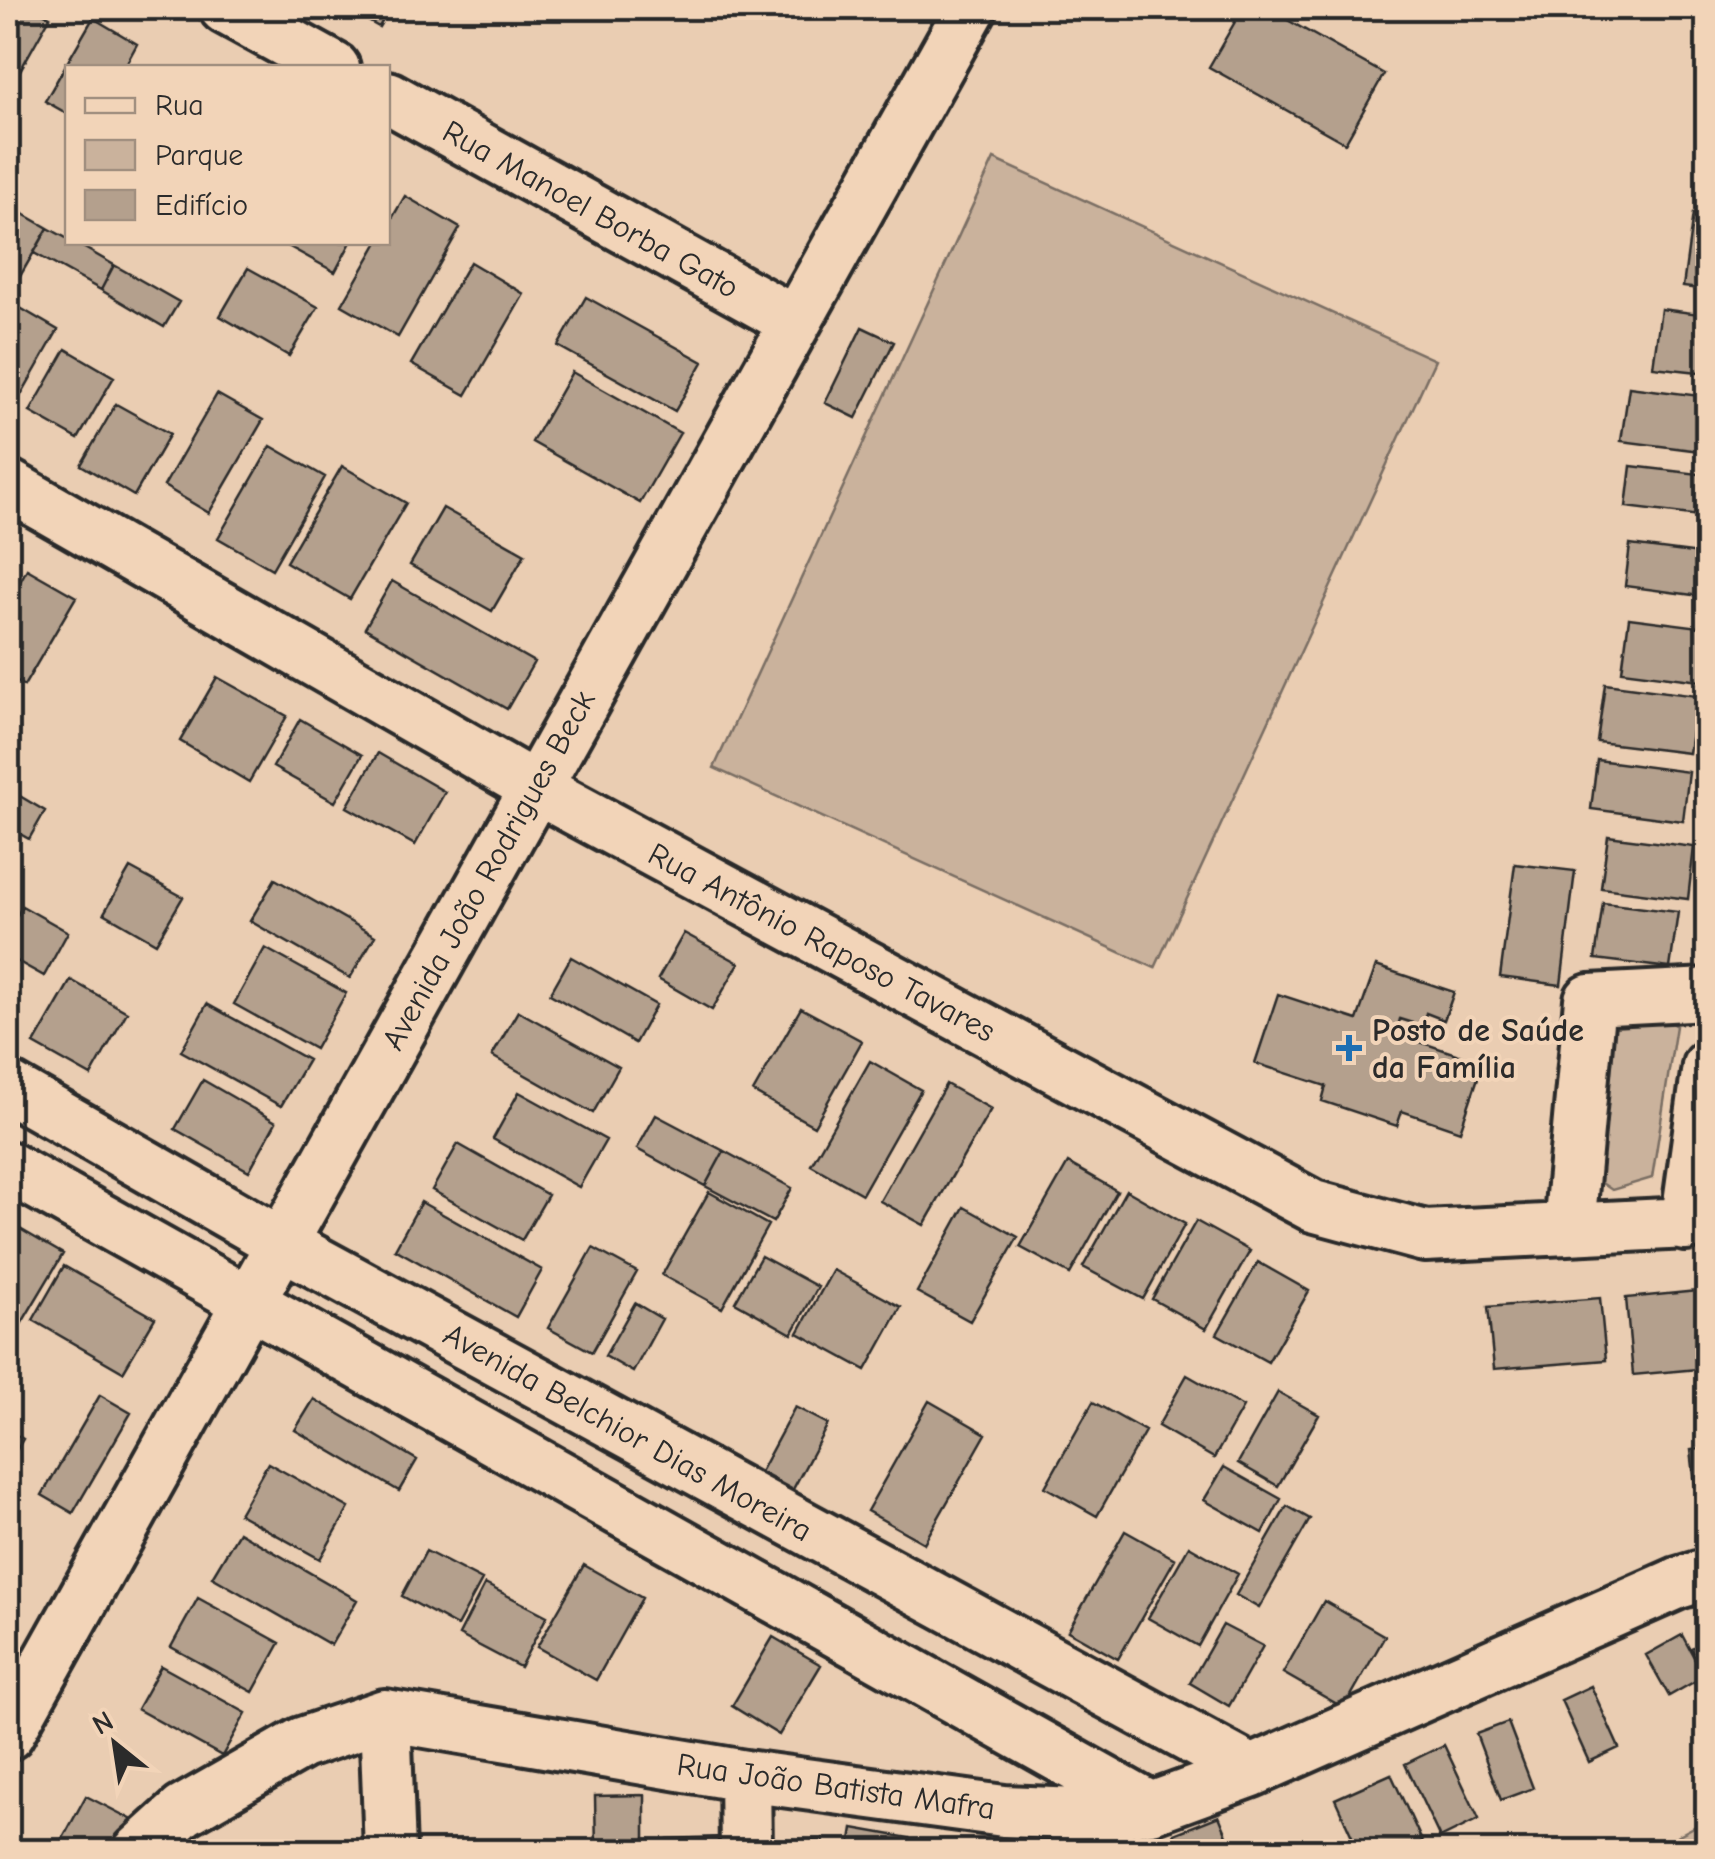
<svg xmlns="http://www.w3.org/2000/svg" width="1715" height="1859" viewBox="0 0 1715 1859" font-family="'Comic Neue',sans-serif">
<style>
.green{fill:#cab29c;stroke:#7a6e64;stroke-width:2.5}
.building{fill:#b4a08d;stroke:#2b2b2b;stroke-width:2.5}
.lines{fill:none;stroke-linecap:round;stroke-linejoin:round}
.minor-casing{stroke:#2b2b2b;stroke-width:58}
.minor{stroke:#f2d4b8;stroke-width:50}
.poi-dot{fill:#1f6fb2;stroke:#f2d4b8;stroke-width:4}
.labels{text-anchor:middle;stroke-width:8;stroke-linejoin:round;paint-order:stroke}
.street-label{font-size:32px;fill:#2b2b2b;stroke:#f2d4b8}
.poi-label{font-size:32px;font-weight:bold;fill:#2b2b2b;stroke:#f2d4b8;text-anchor:start}
</style>
<rect width="100%" height="100%" fill="#eacdb2"/>
<filter id="ink" filterUnits="userSpaceOnUse"><feTurbulence type="fractalNoise" baseFrequency=".01" numOctaves="2"/><feDisplacementMap in="SourceGraphic" scale="20" xChannelSelector="R" yChannelSelector="G"/><feConvolveMatrix kernelMatrix="1 2 1 2 8 2 1 2 1" color-interpolation-filters="sRGB"/></filter>
<g filter="url(#ink)">
<!-- green -->
<path class="green" d="M994,159L1435,360L1155,968L714,768Z
M1643,1005L1676,1026L1652,1178L1612,1190L1587,1173L1615,1021Z
M1707,1820V1851H1649Z"/>
<!-- building -->
<path class="building" d="M8,8H33L50,17L8,92Z
M345,8H390L379,27Z
M1243,8H1266L1384,74L1345,143L1209,67Z
M93,18L137,44L124,68H68V114L45,101Z
M405,196L460,228L398,337L342,305L378,242H388V225Z
M8,205L48,228L8,297Z
M1693,213L1708,215V290L1683,287Z
M48,228L68,239V242H74L114,265L101,290L34,253Z
M287,242H351L335,272L286,245Z
M470,262L524,294L466,395L411,364Z
M114,265L179,302L164,327L101,290Z
M248,268L318,307L289,356L220,316Z
M586,297L703,362L675,411L558,346Z
M10,302L58,330L14,407L8,404Z
M1661,309L1708,315V373L1653,367Z
M862,327L894,342L856,418L825,403Z
M66,349L114,377L78,439L30,412Z
M572,372L680,433L640,503L532,442Z
M1629,387L1708,397V452L1621,441Z
M217,394L263,420L209,513L164,486Z
M116,404L170,434L134,496L81,465Z
M271,446L325,477L272,569L218,538Z
M342,466L406,503L350,599L286,562Z
M1631,466L1708,475V517L1626,507Z
M443,508L525,554L492,611L410,565Z
M1630,545L1708,555V597L1625,586Z
M27,569L76,597L24,686L8,676V604Z
M392,581L534,662L507,709L365,628Z
M1629,618L1708,628V682L1622,671Z
M217,677L287,716L249,782L180,741Z
M1605,684L1697,696L1689,753L1597,742Z
M300,719L362,755L335,802L273,767Z
M378,753L445,792L415,845L347,807Z
M1597,760L1689,772L1683,821L1591,809Z
M8,789L45,811L29,839L8,827Z
M1608,836L1694,847L1688,899L1601,888Z
M1515,864L1575,871L1561,985L1500,977Z
M130,868L183,897L156,943L104,913Z
M275,879L375,936L350,978L250,921Z
M1603,903L1678,912L1670,968L1595,959Z
M22,906L68,932L44,976L8,956V933Z
M684,933L739,963L712,1010L658,979Z
M265,948L346,993L315,1049L234,1004Z
M571,957L656,1005L635,1043L550,994Z
M1376,966L1454,992L1444,1020L1426,1013L1422,1026L1400,1019L1396,1034L1483,1063L1460,1131L1402,1111L1397,1126L1322,1101L1326,1086L1255,1063L1278,994L1357,1020Z
M71,980L127,1012L91,1076L34,1044Z
M207,1004L308,1060L281,1106L181,1051Z
M801,1008L862,1041L814,1126L753,1092Z
M518,1011L619,1067L593,1113L492,1056Z
M870,1061L921,1090L862,1194L811,1165Z
M203,1080L276,1122L249,1171L175,1129Z
M946,1084L991,1109L924,1225L880,1201Z
M519,1092L606,1140L579,1187L493,1139Z
M656,1115L724,1151L705,1186L637,1149Z
M458,1144L548,1195L522,1240L432,1190Z
M724,1151L792,1188L773,1222L705,1186Z
M1068,1163L1117,1191L1070,1274L1020,1247Z
M1126,1190L1185,1224L1143,1299L1083,1267Z
M709,1192L768,1225L722,1308L662,1275Z
M421,1202L542,1270L516,1317L395,1249Z
M964,1207L1018,1237L970,1321L917,1292Z
M1196,1221L1250,1251L1206,1329L1152,1299Z
M8,1222L63,1254L20,1326L8,1319Z
M593,1248L637,1272L592,1352L548,1328Z
M761,1256L818,1287L792,1334L735,1302Z
M1258,1262L1309,1291L1268,1362L1217,1334Z
M64,1266L155,1318L123,1372L33,1320Z
M833,1270L901,1307L866,1370L798,1333Z
M1708,1290V1368L1633,1375L1626,1298Z
M1600,1298L1606,1360L1494,1369L1488,1307Z
M635,1303L662,1319L633,1372L605,1356Z
M1187,1375L1243,1407L1214,1458L1158,1426Z
M1278,1392L1319,1415L1278,1486L1238,1463Z
M100,1395L131,1413L73,1513L42,1495Z
M314,1399L417,1460L399,1491L295,1430Z
M929,1401L986,1434L924,1543L867,1511Z
M1093,1402L1145,1431L1097,1516L1045,1487Z
M795,1407L828,1424L792,1491L759,1474Z
M8,1430L23,1439L8,1465Z
M1708,1448V1553L1703,1554L1691,1450Z
M268,1463L349,1508L320,1559L239,1514Z
M1224,1467L1281,1499L1263,1533L1204,1500Z
M1287,1506L1310,1519L1259,1608L1236,1595Z
M1125,1531L1175,1559L1118,1659L1068,1631Z
M239,1532L357,1600L331,1645L212,1577Z
M1189,1546L1238,1574L1198,1646L1148,1618Z
M426,1551L482,1580L457,1626L402,1596Z
M584,1565L642,1598L596,1680L537,1647Z
M8,1572L19,1578L8,1597Z
M485,1584L547,1616L520,1667L459,1635Z
M198,1598L280,1643L253,1692L171,1647Z
M1324,1601L1385,1636L1344,1708L1283,1673Z
M1223,1625L1263,1646L1229,1706L1190,1683Z
M1682,1635L1704,1676L1669,1696L1646,1655Z
M773,1637L821,1665L779,1735L732,1706Z
M1708,1640V1681L1691,1648Z
M161,1666L246,1713L222,1756L137,1709Z
M1591,1686L1619,1748L1589,1762L1561,1700Z
M1508,1722L1533,1788L1501,1800L1476,1734Z
M1444,1745L1479,1819L1440,1838L1405,1764Z
M1391,1774L1427,1852H1359L1335,1799Z
M645,1795V1852H596L595,1796Z
M86,1796L154,1831L126,1852L56,1851Z
M1219,1816L1234,1852H1181L1174,1834Z
M853,1828L909,1838L906,1852H849Z
M721,1837V1852H668V1839Z
M1145,1837L1150,1852H1108Z
M1328,1838L1334,1852H1298Z
M823,1839L825,1852H768L767,1845Z"/>
<g class="lines">
<!-- minor casing -->
<g class="minor-casing">
<path id="minor" d="M225,8L334,68
M388,97L795,322
M8,485L534,787L1313,1206L1425,1236L1708,1222
M8,1087L281,1243L1252,1771
M8,1167L1151,1808
M1686,1225L1708,1066
M1569,1228L1590,1000L1708,994
M385,1715L390,1852
M8,1734L971,8
M745,1776L746,1852
M138,1852L183,1811L302,1743L385,1715L745,1776L1004,1811L1102,1815L1151,1808L1252,1771L1678,1583L1708,1574"/>
</g>
<!-- minor -->
<use href="#minor" class="minor"/>
</g>
</g>
<!-- markers -->
<path class="poi-dot" d="M1344 1033h10v10h10v10h-10v10h-10v-10h-10v-10h10z"/>
<g class="labels">
<!-- street labels -->
<g class="street-label">
<text transform="translate(591 209) rotate(29)" y="11">Rua Manoel Borba Gato</text>
<text transform="translate(488 870) rotate(-61)" y="11">Avenida João Rodrigues Beck</text>
<text transform="translate(822 942) rotate(28)" y="11">Rua Antônio Raposo Tavares</text>
<text transform="translate(628 1432) rotate(29)" y="11">Avenida Belchior Dias Moreira</text>
<text transform="translate(836 1786) rotate(8)" y="11">Rua João Batista Mafra</text>
</g>
<!-- poi labels -->
<g class="poi-label">
<text x="1372" y="1041">Posto de Saúde<tspan x="1372" dy="37">da Família</tspan></text>
</g>
</g>
<!-- margin -->
<rect width="1715" height="1859" fill="none" stroke="#f2d4b8" stroke-width="40"/>
<rect x="20" y="20" width="1675" height="1819" fill="none" stroke="#2b2b2b" stroke-width="4" filter="url(#ink)"/>
<!-- legend -->
<rect x="65" y="65" width="325" height="180" fill="#f2d4b8" stroke="#a29080" stroke-width="2.5"/>
<rect x="85" y="98" width="50" height="15" fill="#f2d4b8" stroke="#a29080" stroke-width="2.5"/>
<text x="155" y="115" font-size="30" fill="#2b2b2b">Rua</text>
<rect x="85" y="140" width="50" height="30" fill="#cab29c" stroke="#a29080" stroke-width="2.5"/>
<text x="155" y="165" font-size="30" fill="#2b2b2b">Parque</text>
<rect x="85" y="190" width="50" height="30" fill="#b4a08d" stroke="#a29080" stroke-width="2.5"/>
<text x="155" y="215" font-size="30" fill="#2b2b2b">Edifício</text>
<!-- north arrow -->
<g transform="translate(115 1744) rotate(330)" stroke="#f2d4b8" stroke-width="8" paint-order="stroke">
<path d="M0-8L18 38L0 25L-18 38Z" fill="#2b2b2b"/>
<text y="-15" font-size="28" font-weight="bold" text-anchor="middle" fill="#2b2b2b">N</text>
</g>
</svg>
